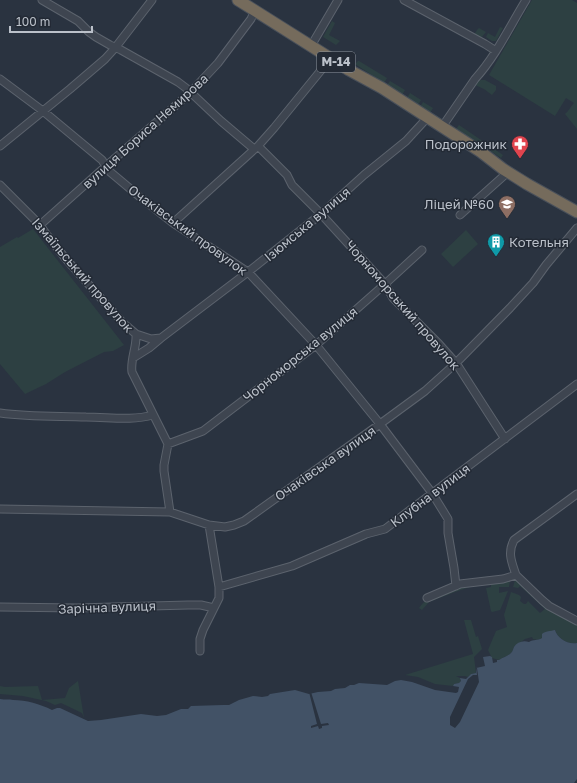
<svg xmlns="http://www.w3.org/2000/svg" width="577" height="783" viewBox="0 0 577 783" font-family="'Golos Text',sans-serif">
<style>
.green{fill:#2d4042}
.water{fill:#425266}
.pier{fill:#2a3340}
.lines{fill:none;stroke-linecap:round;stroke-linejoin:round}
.minor-casing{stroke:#5c636d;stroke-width:9}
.highway-casing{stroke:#49505a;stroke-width:13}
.minor{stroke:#3e4550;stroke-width:7}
.highway{stroke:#756b5c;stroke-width:11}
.labels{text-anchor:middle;stroke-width:3;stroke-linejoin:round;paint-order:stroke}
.shield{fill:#232a35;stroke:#8d949d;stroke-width:1}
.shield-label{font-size:12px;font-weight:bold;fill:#bbc1ca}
.street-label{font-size:13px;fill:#bbc1ca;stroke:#232a35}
.poi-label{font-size:13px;fill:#bbc1ca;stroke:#232a35;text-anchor:end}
</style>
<rect width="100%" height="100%" fill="#2a3340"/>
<!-- green -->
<path class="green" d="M532,0H572L577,3V129L565,114C569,111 570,107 574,103L566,98L555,116L489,75Z
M332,21L335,23L329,35L340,41L336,45L323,37Z
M500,27L503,28L496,41H492L486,37L488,33L495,37Z
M479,28L486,32L481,38L474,35L477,30Z
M358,61H359L387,78L384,83L355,64Z
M481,80H485L496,86V90L492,95L484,89L475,85L456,112L475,82Z
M390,81L405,90L402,95L387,85Z
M410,93L421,100L418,105L407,98Z
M423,102L433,108L430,113L420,107Z
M459,125L484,142L483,146L456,129Z
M487,146H490L503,155L501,158L486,148Z
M33,229L124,345L113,351L104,352L65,372L46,384L25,394L0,364V247L17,237L18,238Z
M466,230L478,244L453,267L441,254Z
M510,580L509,587H499V593L508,591L501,608L500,610L492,612L491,611L486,588L491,587V584L473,586L455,592L429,602L422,610L419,608C434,585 484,584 510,580Z
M515,580H519L577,623V643C568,645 557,638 555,630L550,632H545C541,639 542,641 533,639L532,637L525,639L514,647C513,655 505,656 499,660L492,658L488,650L496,631L507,627L504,615L511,592L519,595L521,597L520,601L524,604H526L528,601L540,613L545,609L520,586L518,588L513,587Z
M464,620H471L476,637L478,636L482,649L474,657L476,673L471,674L468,677L465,676H456L460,678L461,681L459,683L454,684L453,686L435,684L418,677L405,675L473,654Z
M78,681L84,718L82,713L61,703L55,705L46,701L23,696L0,694V686L5,687L38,686L42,700L65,698L69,688Z"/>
<!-- water -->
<path class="water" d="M555,630C557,638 568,645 577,643V779L574,783H0V699C5,700 9,699 13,700C26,700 40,704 52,710L57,708H60L88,721L101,720L141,714L157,716L166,715L181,709H188L191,706L223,705H229L239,700L253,696L262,697L268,696L270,694L295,690L309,694L318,692L331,691L335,689L345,688L350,685H354L359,683L387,685L395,681L401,680L412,682L435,690L456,693L458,692L459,687L453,686L454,684L459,683L461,681L460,678L466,679L471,674L476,673V668L485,666L483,657L490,656L492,657L493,663L497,662V660H499C503,657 508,656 511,653C513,651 513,649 514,647C517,642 523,640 529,642C534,639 537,641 542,638V634C545,631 551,631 555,630Z"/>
<!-- pier -->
<path class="pier" d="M476,668H477L479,682L460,722L455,728L450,725V717L468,679L473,675H477Z
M309,692H311L321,724L328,723L329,725L322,726V728L319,729L318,726L311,728V726L317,724Z"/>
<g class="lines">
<!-- minor casing -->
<g class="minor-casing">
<path id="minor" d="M42,0L78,21L89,32L96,37L110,45L121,50L178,82L186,88L221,121L254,149
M404,0L485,44L496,51
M311,46L338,0
M0,79L43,111L102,160L109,171L140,197L173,223L248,272L316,345L380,424L432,493L448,519V533L454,568L456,586
M442,127L475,79C496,56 510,26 526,0
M0,146L70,89L105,59L115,48L152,0
M258,146L287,175L292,185L321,214L385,284L393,298L439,344L456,363L505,439
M0,185L40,225L47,235L66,259L123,323L136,334C137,347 130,360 132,372L168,444L164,465V471L170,512
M460,215L508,172
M173,223L258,146L274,128L331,58
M40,225L106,166L190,93L218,63L251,19L255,10
M136,334L151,339L161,338L248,272L321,214L364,175L406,141L428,117
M133,358L149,348L161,338
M0,413C28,417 57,416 86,417C109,417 131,421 153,415
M168,444L203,431L316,345L385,284L422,250
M0,509L170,512L209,525L225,527L234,525L244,521L380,424L425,391L456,363L510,308L533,283L546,265L577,228
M516,575C512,563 507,553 514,540L577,494
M516,575L542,600L549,606L577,621
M219,587L292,566L366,534L385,529L577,384
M427,598L460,584L503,579L516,575
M0,607L77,608L188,605H201L214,608
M200,651V639L203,630L219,598V587L209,525"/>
</g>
<!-- highway casing -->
<g class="highway-casing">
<path id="highway" d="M238,0L349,70L382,88L481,152L503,169L527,184L577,212"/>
</g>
<!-- minor -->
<use href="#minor" class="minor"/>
<!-- highway -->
<use href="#highway" class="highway"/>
</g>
<!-- icons -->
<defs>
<g id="pharmacy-pin" transform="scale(0.9)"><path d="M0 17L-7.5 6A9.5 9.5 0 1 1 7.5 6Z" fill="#e0444e" stroke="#232a35"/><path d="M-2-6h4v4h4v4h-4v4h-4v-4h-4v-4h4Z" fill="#fff"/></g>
<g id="school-pin" transform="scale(0.9)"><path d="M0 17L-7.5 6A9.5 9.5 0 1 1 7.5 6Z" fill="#8d6e63" stroke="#232a35"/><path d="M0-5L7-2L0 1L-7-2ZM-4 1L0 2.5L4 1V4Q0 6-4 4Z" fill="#fff"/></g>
<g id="building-pin" transform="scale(0.9)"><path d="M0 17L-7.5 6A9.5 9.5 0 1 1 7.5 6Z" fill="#0f9aa8" stroke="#232a35"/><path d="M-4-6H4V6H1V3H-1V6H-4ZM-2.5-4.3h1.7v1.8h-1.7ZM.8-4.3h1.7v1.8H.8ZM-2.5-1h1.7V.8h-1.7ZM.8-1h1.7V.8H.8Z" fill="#fff"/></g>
</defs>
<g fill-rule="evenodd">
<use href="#pharmacy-pin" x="520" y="144"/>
<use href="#school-pin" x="507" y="204"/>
<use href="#building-pin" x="496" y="242"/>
</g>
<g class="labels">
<!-- shield labels -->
<rect class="shield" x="317" y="52" width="38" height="20" rx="3"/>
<g class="shield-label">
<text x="336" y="66">М-14</text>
</g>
<!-- street labels -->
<g class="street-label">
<text transform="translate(145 131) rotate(-42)" y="5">вулиця Бориса Немирова</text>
<text transform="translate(307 224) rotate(-40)" y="5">Ізюмська вулиця</text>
<text transform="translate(188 230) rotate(36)" y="5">Очаківський провулок</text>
<text transform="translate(83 275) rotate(49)" y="5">Ізмаїльський провулок</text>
<text transform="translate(403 305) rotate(49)" y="5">Чорноморський провулок</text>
<text transform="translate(300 354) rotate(-39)" y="5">Чорноморська вулиця</text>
<text transform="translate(325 463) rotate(-35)" y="5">Очаківська вулиця</text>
<text transform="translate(430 495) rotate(-37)" y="5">Клубна вулиця</text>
<text transform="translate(107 607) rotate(-2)" y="5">Зарічна вулиця</text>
</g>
<!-- poi labels -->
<g class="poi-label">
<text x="507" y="149">Подорожник</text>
<text x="494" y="209">Ліцей №60</text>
<text x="509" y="247" text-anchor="start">Котельня</text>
</g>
</g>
<!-- scale -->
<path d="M10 26v6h82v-6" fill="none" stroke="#bbc1ca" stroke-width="2"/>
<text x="16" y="26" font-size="12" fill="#bbc1ca" stroke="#232a35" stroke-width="3" paint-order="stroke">100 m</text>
</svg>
